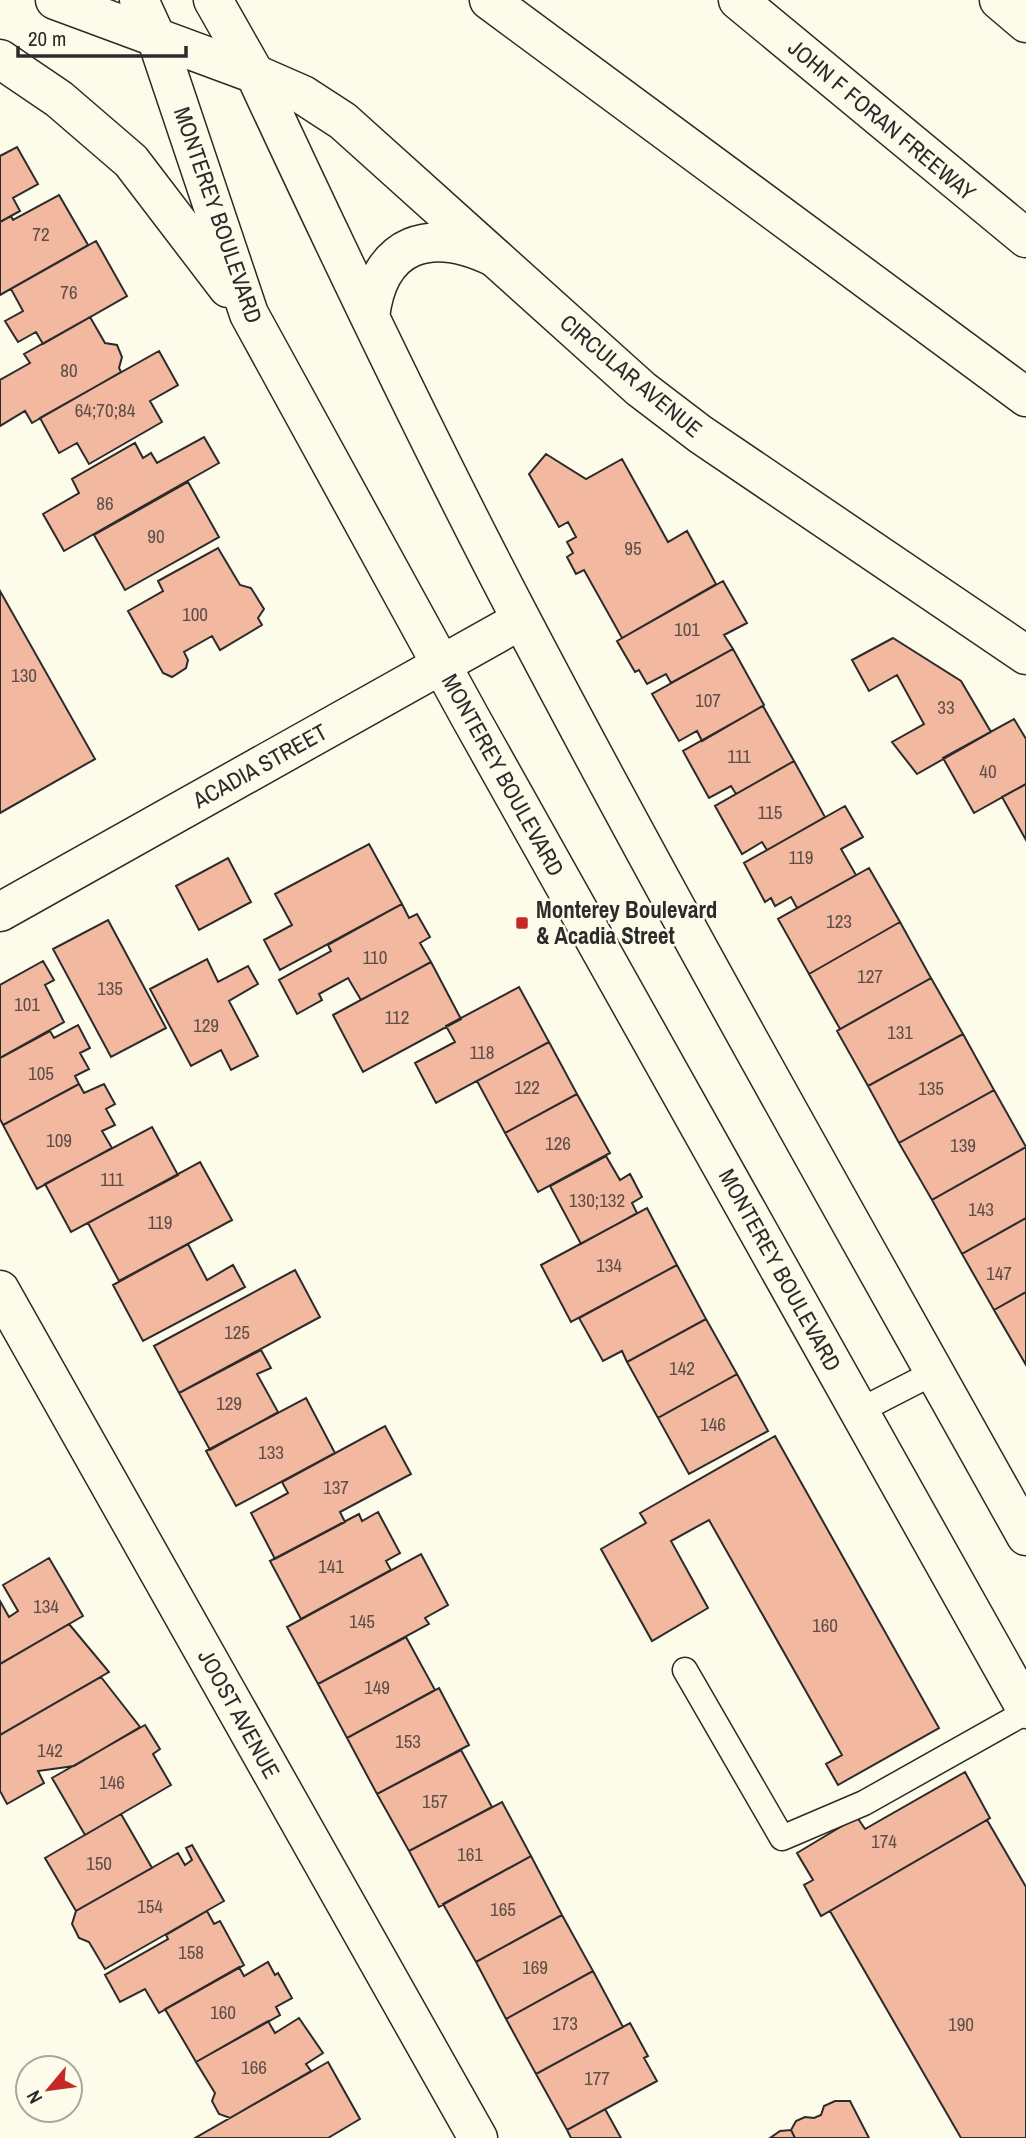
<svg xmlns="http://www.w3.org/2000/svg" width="1026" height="2138" viewBox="0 0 1026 2138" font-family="'Archivo Narrow',sans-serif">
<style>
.building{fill:#f2b8a0;stroke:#2b2b2b;stroke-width:2}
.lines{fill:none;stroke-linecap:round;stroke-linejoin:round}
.service-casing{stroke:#2b2b2b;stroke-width:27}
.minor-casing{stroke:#2b2b2b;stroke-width:41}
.tertiary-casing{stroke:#2b2b2b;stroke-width:41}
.secondary-casing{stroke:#2b2b2b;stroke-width:41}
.motorway-casing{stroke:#2b2b2b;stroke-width:41}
.service{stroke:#fdfbea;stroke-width:24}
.minor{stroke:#fdfbea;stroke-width:38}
.tertiary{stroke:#fdfbea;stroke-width:38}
.secondary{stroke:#fdfbea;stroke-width:38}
.motorway{stroke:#fdfbea;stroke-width:38}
.poi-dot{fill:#c62828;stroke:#fdfbea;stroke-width:2.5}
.labels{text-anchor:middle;stroke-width:5;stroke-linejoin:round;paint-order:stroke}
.number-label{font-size:19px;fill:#5d4e48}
.street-label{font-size:23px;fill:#2b2b2b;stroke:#fdfbea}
.poi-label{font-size:23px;font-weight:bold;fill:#2b2b2b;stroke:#fdfbea;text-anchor:start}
</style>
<rect width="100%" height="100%" fill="#fdfbea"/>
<!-- building -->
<path class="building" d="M17,147L38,184L13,198L20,211L0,222V156Z
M59,195L88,245L0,295V222L11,216L13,220Z
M96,241L127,296L43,344L36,332L18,342L5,321L23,311L11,289Z
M90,317L105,343L117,345L122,357L119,368L121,372L32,423L25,411L0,426V380L30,363L24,354Z
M159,351L178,385L150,401L162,422L89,464L77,443L59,453L40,418Z
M204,437L219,463L64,551L43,514L79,493L72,479L135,443L143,458L151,453L157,463Z
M546,454L586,479L622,459L668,542L687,531L716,584L622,638L584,570L576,574L567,557L573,553L567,542L576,537L568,522L559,527L529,474Z
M188,482L219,537L125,590L94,535Z
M218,548L240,585L251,588L264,609L258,618L262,625L220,650L212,636L184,652L188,660L186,668L172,677L163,673L128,611L163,591L158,581Z
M723,581L747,623L724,635L733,649L671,683L666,674L647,684L639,670L635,672L617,641Z
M0,591L95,759L0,813Z
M893,638L961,681L991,732L917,774L892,742L924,724L897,675L869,691L852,660Z
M733,649L764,705L702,741L697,731L679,741L652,694Z
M763,706L794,761L736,794L731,786L709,798L683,751Z
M1014,719L1026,739V784L974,813L943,758Z
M794,761L825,817L767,850L762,842L742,854L715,806Z
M1026,784V840L1002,797Z
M845,806L863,837L841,849L856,875L797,908L791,897L775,906L771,898L765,902L744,863Z
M369,844L402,904L280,970L264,940L292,925L275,894Z
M228,858L251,902L199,930L176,886Z
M869,868L900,922L809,974L778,919Z
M402,904L409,918L417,914L430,937L420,943L431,962L361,1000L348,978L319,994L322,1000L297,1014L279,980L331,951L328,945Z
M108,920L166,1028L111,1057L53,949Z
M900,922L931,978L840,1029L809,974Z
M207,959L218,982L248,966L258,984L229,1001L258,1056L231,1070L221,1050L191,1066L150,989Z
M43,961L54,980L45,985L64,1022L0,1058V985Z
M431,962L461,1019L363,1072L333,1015Z
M931,978L963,1034L868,1086L837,1031Z
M519,987L549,1042L436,1103L415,1063L455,1042L446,1026Z
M78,1025L90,1048L80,1053L89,1069L75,1076L79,1084L3,1125L0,1119V1058L50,1031L54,1038Z
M963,1034L994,1090L899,1143L868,1086Z
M549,1042L577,1094L505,1133L477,1081Z
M79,1084L84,1093L104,1084L115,1104L106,1109L115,1125L102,1131L112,1148L37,1189L3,1125Z
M994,1090L1026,1147L932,1200L899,1143Z
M577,1094L610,1153L538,1192L505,1133Z
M152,1127L178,1175L71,1232L45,1184Z
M1026,1147V1218L962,1254L932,1200Z
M606,1156L620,1180L630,1174L642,1197L632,1203L637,1213L581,1244L550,1186Z
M200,1162L232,1220L119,1281L88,1223Z
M647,1208L677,1265L571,1322L541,1265Z
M1026,1218V1292L994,1310L962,1254Z
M188,1244L207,1280L233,1265L245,1287L143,1341L113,1285Z
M677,1265L706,1319L627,1362L622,1351L603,1361L579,1318Z
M295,1270L320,1317L179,1393L154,1346Z
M1026,1292V1365L994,1310Z
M706,1319L737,1374L658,1418L627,1362Z
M261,1350L271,1368L257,1374L278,1412L210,1450L179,1393Z
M737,1374L768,1431L689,1474L658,1418Z
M306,1398L335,1453L236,1506L206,1451Z
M385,1426L411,1474L340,1512L345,1522L275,1559L251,1513L288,1493L282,1482Z
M775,1436L939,1728L838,1785L826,1764L842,1755L709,1520L671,1541L708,1608L652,1641L601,1549L646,1523L640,1513Z
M378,1512L400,1553L386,1561L391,1570L301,1619L270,1561L359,1514L362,1521Z
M421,1554L448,1605L425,1618L429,1624L318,1684L287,1627Z
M49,1558L83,1616L0,1664V1601L9,1617L18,1611L3,1585Z
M69,1624L109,1672L0,1735V1664Z
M406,1637L435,1690L347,1738L318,1684Z
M101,1677L140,1727L74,1766L38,1771L44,1783L7,1804L0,1791V1735Z
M439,1688L469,1745L377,1794L347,1738Z
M145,1725L160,1749L153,1754L171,1785L85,1835L52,1778Z
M461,1750L492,1807L409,1851L377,1794Z
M965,1772L990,1818L821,1916L804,1885L813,1880L797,1853L857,1817L865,1829Z
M502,1802L531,1856L439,1907L409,1851Z
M121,1814L152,1868L76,1911L45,1858Z
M987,1820L1026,1887V2138H961L830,1911Z
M192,1845L224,1901L105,1969L89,1942L79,1938L72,1924L76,1911L178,1853L185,1865L192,1860L186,1848Z
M531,1856L562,1915L476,1962L443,1904Z
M207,1911L214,1924L220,1921L244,1965L159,2013L145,1989L120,2002L105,1975L168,1939L166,1935Z
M562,1915L593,1971L506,2019L476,1962Z
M268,1962L275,1975L278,1973L292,1998L276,2007L280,2015L196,2062L165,2009L239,1967L244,1976Z
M593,1971L623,2027L536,2074L506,2019Z
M299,2018L323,2053L306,2064L311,2071L230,2118L219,2114L212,2101L215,2093L196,2062L268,2021L275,2033Z
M630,2023L648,2056L644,2058L657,2081L567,2130L536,2074Z
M328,2062L360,2119L328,2138H195Z
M835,2101H850L869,2138H795L791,2130L796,2121L805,2117L814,2118L821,2115L824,2106Z
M605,2109L621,2138H571L567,2130Z
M791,2130L795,2138H770L780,2131Z"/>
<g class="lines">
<!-- service casing -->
<g class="service-casing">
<path id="service" d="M859,1411L935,1372
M685,1670L782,1838L864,1803L1026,1712"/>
</g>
<!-- minor casing -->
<g class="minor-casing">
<path id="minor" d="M0,912L521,620
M0,1290L478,2138"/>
</g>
<!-- tertiary casing -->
<g class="tertiary-casing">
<path id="tertiary" d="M255,74L303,95L343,121L641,389L700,434L1026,655"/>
</g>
<!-- secondary casing -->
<g class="secondary-casing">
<path id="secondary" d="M55,0L255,74C340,257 427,440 521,619C683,928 856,1231 1026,1536
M156,37L249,314L470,717L1026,1709
M0,59L59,99L131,161L228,288
M370,317C379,241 431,227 494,257"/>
</g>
<!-- motorway casing -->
<g class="motorway-casing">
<path id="motorway" d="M139,0L156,37
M213,0L255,74
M489,0L1026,397
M738,0L1026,238
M999,0L1026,23"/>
</g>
<!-- service -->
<use href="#service" class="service"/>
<!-- minor -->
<use href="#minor" class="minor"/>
<!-- tertiary -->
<use href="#tertiary" class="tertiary"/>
<!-- secondary -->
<use href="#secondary" class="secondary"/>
<!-- motorway -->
<use href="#motorway" class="motorway"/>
</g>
<!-- markers -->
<rect class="poi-dot" x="515" y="916" width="14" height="14" rx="3.5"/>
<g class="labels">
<!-- number labels -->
<g class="number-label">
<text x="41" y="241">72</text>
<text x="69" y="299">76</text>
<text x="69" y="377">80</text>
<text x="105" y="417">64;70;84</text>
<text x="105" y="510">86</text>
<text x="156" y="543">90</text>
<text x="633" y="555">95</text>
<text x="195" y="621">100</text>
<text x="687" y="636">101</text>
<text x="24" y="682">130</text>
<text x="708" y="707">107</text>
<text x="946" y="714">33</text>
<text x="739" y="763">111</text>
<text x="988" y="778">40</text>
<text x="770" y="819">115</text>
<text x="801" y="864">119</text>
<text x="839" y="928">123</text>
<text x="375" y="964">110</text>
<text x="870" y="983">127</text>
<text x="110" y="995">135</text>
<text x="27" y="1011">101</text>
<text x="397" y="1024">112</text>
<text x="206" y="1032">129</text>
<text x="900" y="1039">131</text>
<text x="482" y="1059">118</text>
<text x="41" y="1080">105</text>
<text x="527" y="1094">122</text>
<text x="931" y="1095">135</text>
<text x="59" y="1147">109</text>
<text x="558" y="1150">126</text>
<text x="963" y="1152">139</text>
<text x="112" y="1186">111</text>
<text x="597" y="1207">130;132</text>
<text x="981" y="1216">143</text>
<text x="160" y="1229">119</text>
<text x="609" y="1272">134</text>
<text x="999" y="1280">147</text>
<text x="237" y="1339">125</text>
<text x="682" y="1375">142</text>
<text x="229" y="1410">129</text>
<text x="713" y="1431">146</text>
<text x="271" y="1459">133</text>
<text x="336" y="1494">137</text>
<text x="331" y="1573">141</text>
<text x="46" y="1613">134</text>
<text x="362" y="1628">145</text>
<text x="825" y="1632">160</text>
<text x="377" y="1694">149</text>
<text x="408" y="1748">153</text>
<text x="50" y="1757">142</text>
<text x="112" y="1789">146</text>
<text x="435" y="1808">157</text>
<text x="884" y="1848">174</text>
<text x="470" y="1861">161</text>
<text x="99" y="1870">150</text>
<text x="150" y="1913">154</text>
<text x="503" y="1916">165</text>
<text x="191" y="1959">158</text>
<text x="535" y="1974">169</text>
<text x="223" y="2019">160</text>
<text x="565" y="2030">173</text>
<text x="961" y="2031">190</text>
<text x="254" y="2074">166</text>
<text x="597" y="2085">177</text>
</g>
<!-- street labels -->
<g class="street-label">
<text transform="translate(882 120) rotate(40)" y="8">JOHN F FORAN FREEWAY</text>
<text transform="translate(218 215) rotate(71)" y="8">MONTEREY BOULEVARD</text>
<text transform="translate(631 376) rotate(40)" y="8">CIRCULAR AVENUE</text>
<text transform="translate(260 766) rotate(-29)" y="8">ACADIA STREET</text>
<text transform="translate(503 775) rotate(61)" y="8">MONTEREY BOULEVARD</text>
<text transform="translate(780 1270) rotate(61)" y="8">MONTEREY BOULEVARD</text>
<text transform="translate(239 1714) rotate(61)" y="8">JOOST AVENUE</text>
</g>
<!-- poi labels -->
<g class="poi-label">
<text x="536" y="918">Monterey Boulevard<tspan x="536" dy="26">&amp; Acadia Street</tspan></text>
</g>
</g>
<!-- north arrow -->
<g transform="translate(49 2089) rotate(241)"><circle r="33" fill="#fdfbea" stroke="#a9a89e" stroke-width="2"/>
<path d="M0-5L12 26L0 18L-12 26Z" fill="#c62828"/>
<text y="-10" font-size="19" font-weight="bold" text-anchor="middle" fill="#2b2b2b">N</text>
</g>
<!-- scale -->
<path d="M18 46v10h168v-10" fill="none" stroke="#2b2b2b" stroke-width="3.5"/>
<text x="28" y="46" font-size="21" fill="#2b2b2b" stroke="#fdfbea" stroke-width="5" paint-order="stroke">20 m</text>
</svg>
